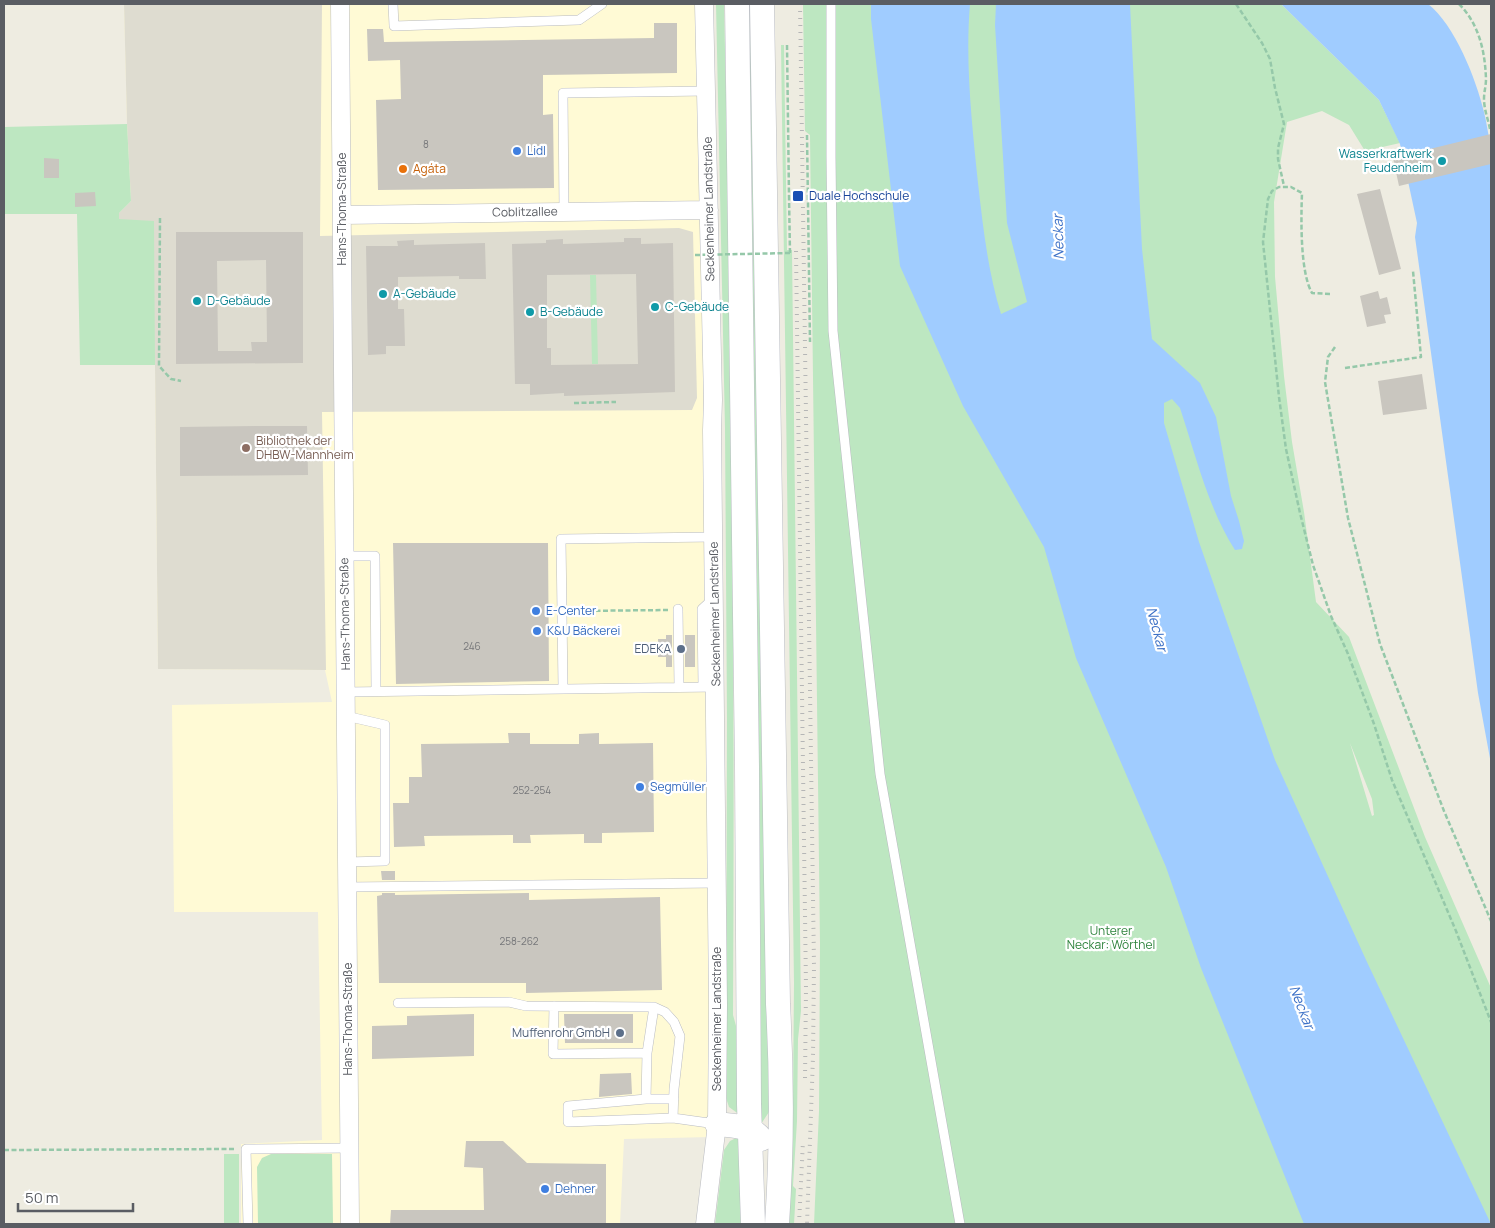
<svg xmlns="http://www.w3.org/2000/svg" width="1495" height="1228" viewBox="0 0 1495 1228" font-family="Manrope,sans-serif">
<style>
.commercial{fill:#fffad5}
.education{fill:#dedcd0}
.green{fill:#bde7c1;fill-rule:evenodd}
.water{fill:#a0ccff}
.building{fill:#c9c6bf;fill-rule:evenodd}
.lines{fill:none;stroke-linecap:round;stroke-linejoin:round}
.service-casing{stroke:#b9bbc1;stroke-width:10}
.minor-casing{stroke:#b9bbc1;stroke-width:19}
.secondary-casing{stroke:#babdc4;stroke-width:25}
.path{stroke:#95c8a9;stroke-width:2.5;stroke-dasharray:5 2.5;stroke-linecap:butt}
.service{stroke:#fff;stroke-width:9}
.minor{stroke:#fff;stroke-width:18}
.secondary{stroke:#fff;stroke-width:24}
.rail{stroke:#b5b6b6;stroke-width:4;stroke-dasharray:1 6;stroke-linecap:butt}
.path-bridge{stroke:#95c8a9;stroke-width:2.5;stroke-dasharray:5 2.5;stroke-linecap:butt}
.shop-dot{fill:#3f7fe0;stroke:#fff;stroke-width:2}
.culture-dot{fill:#0f9aa8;stroke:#fff;stroke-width:2}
.food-dot{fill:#e8710a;stroke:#fff;stroke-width:2}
.transit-dot{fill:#1a4fb4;stroke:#fff;stroke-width:2}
.education-dot{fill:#8d6e63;stroke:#fff;stroke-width:2}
.service-dot{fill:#5c6f8a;stroke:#fff;stroke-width:2}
.labels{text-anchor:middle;stroke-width:4.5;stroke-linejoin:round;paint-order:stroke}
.number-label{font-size:10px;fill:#76777a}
.shop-label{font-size:12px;fill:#366cbe;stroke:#fff;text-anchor:start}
.culture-label{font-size:12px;fill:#0d838f;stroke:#fff;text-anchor:start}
.food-label{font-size:12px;fill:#c56008;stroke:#fff;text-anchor:start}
.transit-label{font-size:12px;fill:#164399;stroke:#fff;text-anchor:start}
.street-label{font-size:12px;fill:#5a5d63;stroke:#fff}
.education-label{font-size:12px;fill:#785e54;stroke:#fff;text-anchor:start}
.service-label{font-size:12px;fill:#4e5e75;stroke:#fff;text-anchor:end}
.park-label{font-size:12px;fill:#30843e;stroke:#fff}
.water-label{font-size:14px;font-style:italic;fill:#3e72c7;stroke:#fff}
</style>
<rect width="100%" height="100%" fill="#eeece1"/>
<!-- commercial -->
<path class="commercial" d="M124,4H699L711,1137L624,1139L620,1224H241V1144L322,1140L318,912H174L172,705L332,702L325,670L158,669L155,365H80L131,201L127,124Z"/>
<!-- education -->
<path class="education" d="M124,4H322L320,236L679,228L693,232L697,398L692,410L322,412L326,670L158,669L155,365H80L119,213L131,201L127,124Z"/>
<!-- green -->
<path class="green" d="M716,4H724C732,341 735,678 733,1015L738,1033L740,1115L729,1107L726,1098L727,718L725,428Z
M747,4H753L769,1021V1112L761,1124L760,890Z
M803,4H1281L1379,100L1400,143L1365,151L1349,125L1322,111L1287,122L1274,202L1275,277L1284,376L1292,442L1304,512L1316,602L1349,637L1425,837L1491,988V1224H814L819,1111L820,944L810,135L805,131ZM1350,743L1372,799L1374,815L1372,816Z
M781,45H784L787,250H792L801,1011L798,1039L797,1121L793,1186L796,1189L794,1224H786L793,1100L794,983Z
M127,124L131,201L119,213V219L154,221L155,365H80L77,214H4V127Z
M590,275H596L598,364H592Z
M740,1136L744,1224H715L724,1150L730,1141Z
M224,1154H239V1224H224Z
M271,1154H332L333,1224H258L257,1167L262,1158Z"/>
<!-- water -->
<path class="water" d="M871,4H970C965,63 972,124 978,183C983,227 988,272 1001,314L1027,302L1007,223L995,25L996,4H1130L1142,249L1152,339L1200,383L1216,417L1231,496L1239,521L1244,541L1242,549L1235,550C1208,508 1196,456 1180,408L1172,399L1164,403V423L1199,542L1275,760L1367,962L1491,1224H1304L1201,968L1166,867L1076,658L1044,547L963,406L900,266L871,19Z
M1281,4H1428C1455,25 1476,79 1484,112C1487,124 1488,135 1491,146V764L1478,693L1415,237L1417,223L1400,144L1379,100Z"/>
<!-- building -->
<path class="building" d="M654,23H677V73L543,75V115L553,114L554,188L378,190L376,100L401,99L400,60L368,61L367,29H383L384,42L654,38Z
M1491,134V164L1399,186L1393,158Z
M44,158L59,159V178H44Z
M1380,189L1401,269L1379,275L1357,194Z
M95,192L96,206L75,207V193Z
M176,232H303V363L176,364ZM266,260L267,342H251L252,351H218L217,261Z
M624,238H641V244L673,243L675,392L564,396V393L530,395V384H515L512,244L546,243V240L563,239V244L624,242ZM636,274L638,364L551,365V348H547V275Z
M414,240V245L485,243L486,279H459V276L398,277V309H404L405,346H386V354L368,355L366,246H398L397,241Z
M1378,291L1380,299L1387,297L1391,314L1384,315L1386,323L1367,327L1360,296Z
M1422,374L1427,409L1383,415L1378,381Z
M255,426H307L308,475L180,476V427Z
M393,543H548L549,681L396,684Z
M666,635H672V667H666V657H658V639H666Z
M685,635H695V667H685Z
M508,733H530V744H579V734L599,733V744L653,743L654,832L602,833V843H584V834L530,835L531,843H513V835L424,836L425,846L394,847L393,803H409V777H422L421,744L509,743Z
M381,871H395V880H382Z
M382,893H395V895L529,893V900L660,897L662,990L526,993V983H379L377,896L382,895Z
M474,1014V1056L372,1059V1026L407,1025V1016Z
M564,1014H633V1043H565Z
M631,1073L632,1094L599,1097L600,1074Z
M466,1141H503L527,1163L606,1164V1224H390L391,1210H484L483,1168L464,1167Z"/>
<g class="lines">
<!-- service casing -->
<g class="service-casing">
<path id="service" d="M393,4L394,26L579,20L602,4
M831,4V157L833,331L880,774L960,1224
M564,212L563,93L707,91
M344,556H375L376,691
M678,609L679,687
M703,687L702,609L713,599
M563,688L561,539L714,537
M346,692L716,687
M346,716L385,725V861L347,862
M347,887L717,883
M398,1003L509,1002L526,1006L654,1007L665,1012L674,1022L680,1036L674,1089L673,1118
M554,1006L553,1054L647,1053
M654,1007L647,1053L646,1099H674
M646,1099L568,1106V1122L673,1118L716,1124
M248,1224L246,1149L349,1148"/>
</g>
<!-- minor casing -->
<g class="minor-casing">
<path id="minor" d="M340,4L350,1224
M704,4L713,400L712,430L718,1005L717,1124L705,1224
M342,215L709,210"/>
</g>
<!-- secondary casing -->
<g class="secondary-casing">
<path id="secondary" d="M737,4L747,767L749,1104L753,1224
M762,4L778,1004C782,1077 782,1151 777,1224
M717,1124C732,1126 751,1125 761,1139"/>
</g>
<!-- path -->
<path class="path" d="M1236,4L1262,43L1270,59L1275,88L1284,124L1278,148V159L1284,186
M1459,4C1479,24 1485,51 1486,79C1486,86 1484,92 1484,99C1484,109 1488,119 1490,129
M787,45L789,196
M807,135L810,342
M160,218L159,366L171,379L181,381
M790,253L789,196H808
M1330,294L1312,293C1300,272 1301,219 1302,193L1291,187H1279L1272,191L1268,199L1263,242L1279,397L1286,449L1300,513L1313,565L1331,616L1348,654L1374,724L1392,780L1456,931L1491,1022
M1335,347L1328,357L1325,382L1348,518L1380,644L1444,811L1491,921
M1345,368L1421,357L1413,271
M574,403L616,402
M573,611L668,610
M4,1150L235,1149"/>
<!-- service -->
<use href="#service" class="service"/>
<!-- minor -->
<use href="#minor" class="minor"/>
<!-- secondary -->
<use href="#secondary" class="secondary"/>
<!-- rail -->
<path class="rail" d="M800,4L814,965L813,1057L807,1224
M796,251L806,988L805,1079
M799,1224L803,1141"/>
<!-- path-bridge -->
<path class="path-bridge" d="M695,255L790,253"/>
</g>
<!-- markers -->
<g class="shop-dot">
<circle cx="517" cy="151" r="5"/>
<circle cx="536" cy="611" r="5"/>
<circle cx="537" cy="631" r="5"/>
<circle cx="640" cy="787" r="5"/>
<circle cx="545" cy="1189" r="5"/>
</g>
<g class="culture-dot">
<circle cx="1442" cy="161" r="5"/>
<circle cx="383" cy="294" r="5"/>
<circle cx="197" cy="301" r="5"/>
<circle cx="655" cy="307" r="5"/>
<circle cx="530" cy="312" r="5"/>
</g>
<circle class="food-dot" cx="403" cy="169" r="5"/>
<rect class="transit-dot" x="792" y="190" width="12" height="12" rx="2.5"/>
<circle class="education-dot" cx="246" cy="448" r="5"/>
<g class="service-dot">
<circle cx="681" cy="649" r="5"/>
<circle cx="620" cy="1033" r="5"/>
</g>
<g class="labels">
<!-- number labels -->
<g class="number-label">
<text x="426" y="148">8</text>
<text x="472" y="650">246</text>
<text x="532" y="794">252-254</text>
<text x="519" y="945">258-262</text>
</g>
<!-- shop labels -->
<g class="shop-label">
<text x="527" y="155">Lidl</text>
<text x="546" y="615">E-Center</text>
<text x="547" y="635">K&amp;U Bäckerei</text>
<text x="650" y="791">Segmüller</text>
<text x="555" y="1193">Dehner</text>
</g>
<!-- culture labels -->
<g class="culture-label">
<text x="1432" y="158" text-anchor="end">Wasserkraftwerk<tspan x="1432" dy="14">Feudenheim</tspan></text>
<text x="393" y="298">A-Gebäude</text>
<text x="207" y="305">D-Gebäude</text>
<text x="665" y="311">C-Gebäude</text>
<text x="540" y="316">B-Gebäude</text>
</g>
<!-- food labels -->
<g class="food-label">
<text x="413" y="173">Agáta</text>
</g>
<!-- transit labels -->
<g class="transit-label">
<text x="809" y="200">Duale Hochschule</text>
</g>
<!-- street labels -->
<g class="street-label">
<text transform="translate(342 209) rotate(-90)" y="4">Hans-Thoma-Straße</text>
<text transform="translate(709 209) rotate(-91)" y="4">Seckenheimer Landstraße</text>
<text transform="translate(525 212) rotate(-1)" y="4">Coblitzallee</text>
<text transform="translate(345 614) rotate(-91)" y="4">Hans-Thoma-Straße</text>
<text transform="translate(715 614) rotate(-91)" y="4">Seckenheimer Landstraße</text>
<text transform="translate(348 1019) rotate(-90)" y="4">Hans-Thoma-Straße</text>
<text transform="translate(717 1019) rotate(-90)" y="4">Seckenheimer Landstraße</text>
</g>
<!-- education labels -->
<g class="education-label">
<text x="256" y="445">Bibliothek der<tspan x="256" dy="14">DHBW-Mannheim</tspan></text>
</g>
<!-- service labels -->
<g class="service-label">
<text x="671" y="653">EDEKA</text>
<text x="610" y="1037">Muffenrohr GmbH</text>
</g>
<!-- park labels -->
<g class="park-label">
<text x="1111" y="935">Unterer<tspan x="1111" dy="14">Neckar: Wörthel</tspan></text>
</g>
<!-- water labels -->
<g class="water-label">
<text transform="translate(1058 237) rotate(-92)" y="5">Neckar</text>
<text transform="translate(1157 629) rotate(75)" y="5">Neckar</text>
<text transform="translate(1302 1007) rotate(69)" y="5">Neckar</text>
</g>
</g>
<!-- border -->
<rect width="1495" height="1228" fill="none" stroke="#5a5d63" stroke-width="10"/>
<!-- scale -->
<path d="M18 1203v8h115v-8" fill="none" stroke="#5a5d63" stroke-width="2.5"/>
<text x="25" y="1203" font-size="15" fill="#5a5d63" stroke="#ffffff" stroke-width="4" paint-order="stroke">50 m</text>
</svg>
